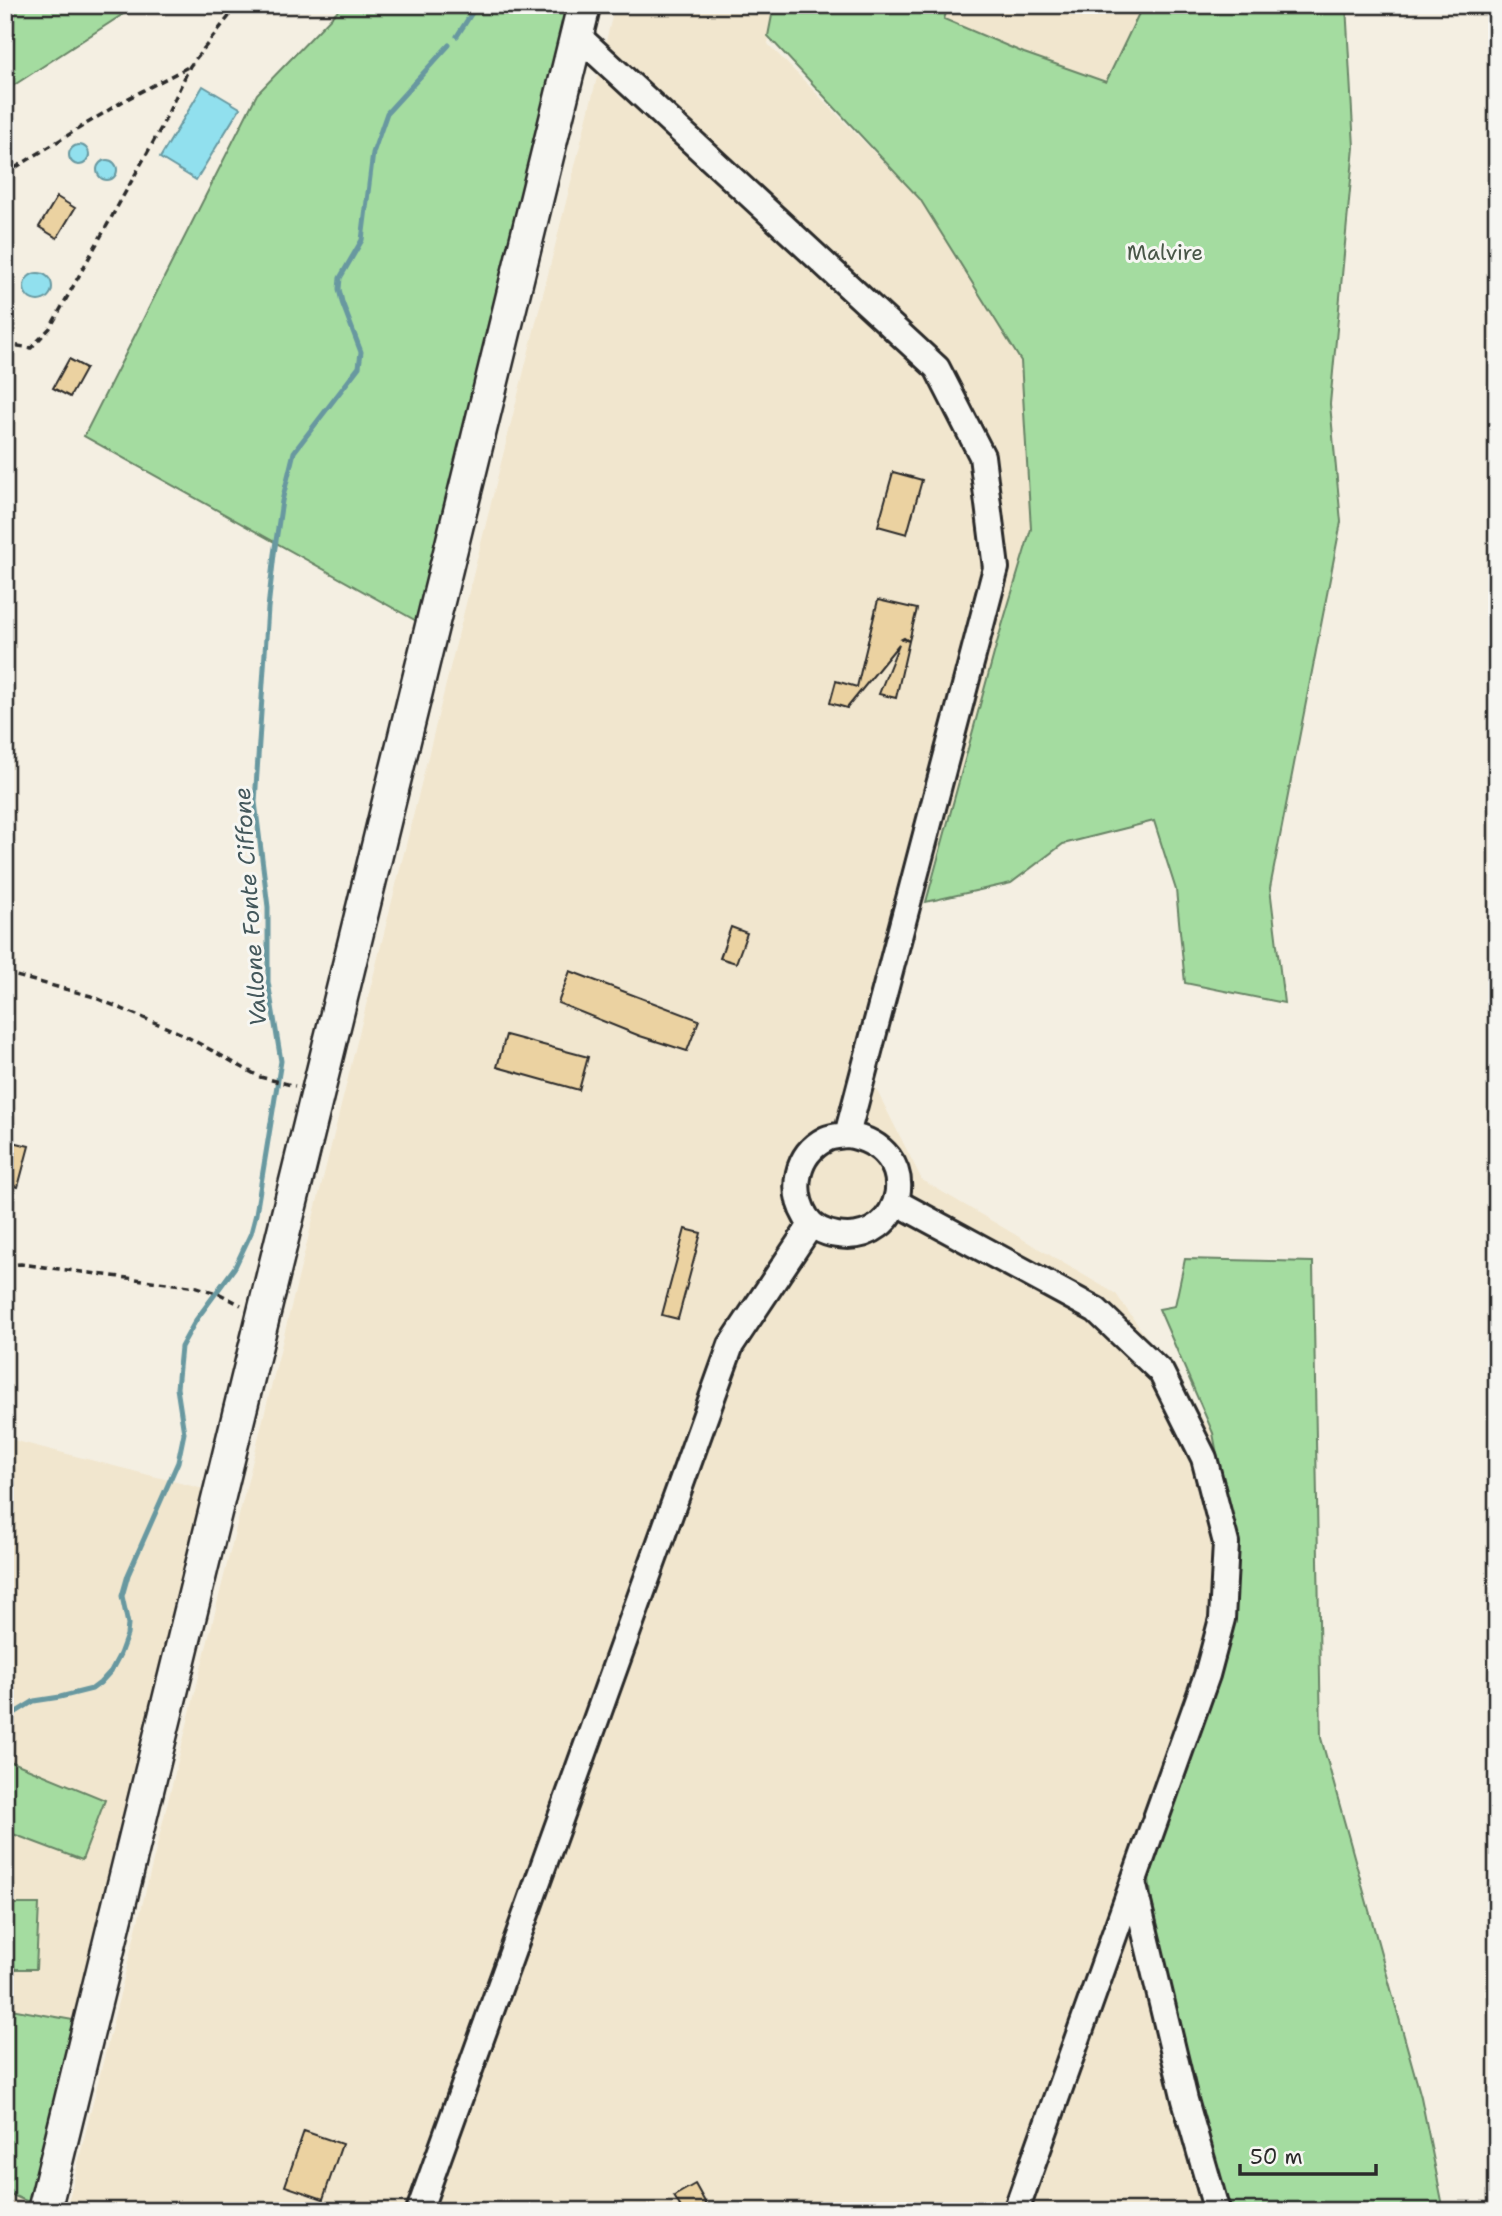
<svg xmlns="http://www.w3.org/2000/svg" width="1502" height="2216" viewBox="0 0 1502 2216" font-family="'Shantell Sans',sans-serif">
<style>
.built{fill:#f1e6ce}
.green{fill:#a4dca0;stroke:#688466;stroke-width:2}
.water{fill:#91e0ee;stroke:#6898a0;stroke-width:2}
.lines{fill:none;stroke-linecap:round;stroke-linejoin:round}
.stream{stroke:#6898a0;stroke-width:5}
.building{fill:#ebd2a1;stroke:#2b2b2b;stroke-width:2}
.minor-casing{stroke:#2b2b2b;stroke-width:30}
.major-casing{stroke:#2b2b2b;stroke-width:37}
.path{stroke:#2b2b2b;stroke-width:3.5;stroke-dasharray:7 5;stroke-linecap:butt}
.minor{stroke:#f6f6f2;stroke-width:24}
.major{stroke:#f6f6f2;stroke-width:32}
.labels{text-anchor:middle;stroke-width:6;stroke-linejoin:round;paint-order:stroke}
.park-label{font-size:21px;fill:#495748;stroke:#f6f6f2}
.water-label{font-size:23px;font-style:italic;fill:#44585c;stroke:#f6f6f2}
</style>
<rect width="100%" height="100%" fill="#f4efe2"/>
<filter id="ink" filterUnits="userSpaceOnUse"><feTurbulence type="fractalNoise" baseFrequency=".0143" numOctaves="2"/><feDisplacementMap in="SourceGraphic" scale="14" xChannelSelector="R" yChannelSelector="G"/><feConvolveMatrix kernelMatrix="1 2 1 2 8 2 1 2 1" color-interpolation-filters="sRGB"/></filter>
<g filter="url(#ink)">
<!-- built -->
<path class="built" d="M615,5H773L768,44L920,199L1021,361L1037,512L872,1081L922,1180L1116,1294L1213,1433L1236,1540L1143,1884L1219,2211H66Z
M949,5H1143L1106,82L1023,53L944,19Z
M5,1438L219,1493L44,2211H5Z"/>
<!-- green -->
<path class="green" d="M5,5H137L5,91Z
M343,5H577L431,629L84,436L257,94Z
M774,5H949L944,19L1024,53L1106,82L1143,5H1346L1354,147L1330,404L1341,522L1270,888L1284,1003L1185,983L1176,890L1154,821L1063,844L1011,883L926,902L998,639L1031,529L1021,361L920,199L768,36Z
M1185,1259L1313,1262L1321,1738L1421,2097L1444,2211H1218L1169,2032L1148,1871L1235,1550L1213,1433L1159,1309L1175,1306Z
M5,1759L105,1800L82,1860L5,1831Z
M5,1904H39L36,1969H5Z
M5,2008L73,2020L31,2203L5,2192Z"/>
<!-- water -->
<path class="water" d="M203,86L240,108L196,180L160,158Z
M69 155a10 10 0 1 1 20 0a10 10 0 1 1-20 0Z
M97 170a10 10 0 1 1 20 0a10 10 0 1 1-20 0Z
M24 287a14 14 0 1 1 28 0a14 14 0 1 1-28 0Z"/>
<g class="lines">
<!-- stream -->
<path class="stream" d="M457,36L477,5
M5,1719L34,1701L60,1697L92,1689L100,1683L111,1671L120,1654L127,1635L128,1624L122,1596L128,1575L178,1462L184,1433L177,1388L181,1347L196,1320L235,1267L251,1233L256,1214L281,1061L268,982V907L255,802L268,608L274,554L282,501L294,452L359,367L361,352L342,302L339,289L340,278L362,240L373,153L387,113L449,45"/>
</g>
<!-- building -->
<path class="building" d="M57,197L75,208L57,238L39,227Z
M69,359L86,368L70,397L53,388Z
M893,472L922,480L907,534L878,526Z
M878,600L917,609L909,641L904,638L902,639L909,641L896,698L879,694L899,644L847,708L830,703L836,681L857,687Z
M731,927L747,933L736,963L720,958Z
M570,971L699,1020L687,1051L640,1036L558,1003Z
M506,1035L588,1057L579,1090L497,1067Z
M5,1140L29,1146L18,1187L5,1184Z
M685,1229L701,1233L678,1319L662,1315Z
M304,2131L342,2144L323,2199L285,2186Z
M695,2184L710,2211H683L674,2196Z"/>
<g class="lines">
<!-- minor casing -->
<g class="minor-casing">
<path id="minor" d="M577,35L937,368L982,456L996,568L847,1135
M847,1135C927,1148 905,1246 837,1235C824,1233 813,1228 806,1217C790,1190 796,1154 826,1139C832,1136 840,1136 847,1135Z
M896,1202L1096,1310L1161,1372L1204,1458L1226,1543L1222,1619L1207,1675L1016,2211
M1133,1882L1185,2100L1215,2205L1218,2211
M419,2211L731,1345L811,1225"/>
</g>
<!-- major casing -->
<g class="major-casing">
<path id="major" d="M44,2211L584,5"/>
</g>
<!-- path -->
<path class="path" d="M5,174L125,100L188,67
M5,344L31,348L50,328L161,128L190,66L238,5
M5,973L91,996L180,1033L260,1077L295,1086
M5,1265L21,1264L197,1287L220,1294L241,1305"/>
<!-- minor -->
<use href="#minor" class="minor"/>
<!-- major -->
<use href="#major" class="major"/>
</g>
</g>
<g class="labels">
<!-- park labels -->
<g class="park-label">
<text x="1165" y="260">Malvire</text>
</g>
<!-- water labels -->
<g class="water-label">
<text transform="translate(250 907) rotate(-94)" y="8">Vallone Fonte Ciffone</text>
</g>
</g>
<!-- margin -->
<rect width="1502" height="2216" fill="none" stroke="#f6f6f2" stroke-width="28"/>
<rect x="14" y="14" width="1474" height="2188" fill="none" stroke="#2b2b2b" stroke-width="2.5" filter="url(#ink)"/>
<!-- scale -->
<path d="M1240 2164v10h136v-10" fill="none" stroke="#2b2b2b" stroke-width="3.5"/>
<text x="1250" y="2164" font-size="21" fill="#2b2b2b" stroke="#f6f6f2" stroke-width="5" paint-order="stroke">50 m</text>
</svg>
